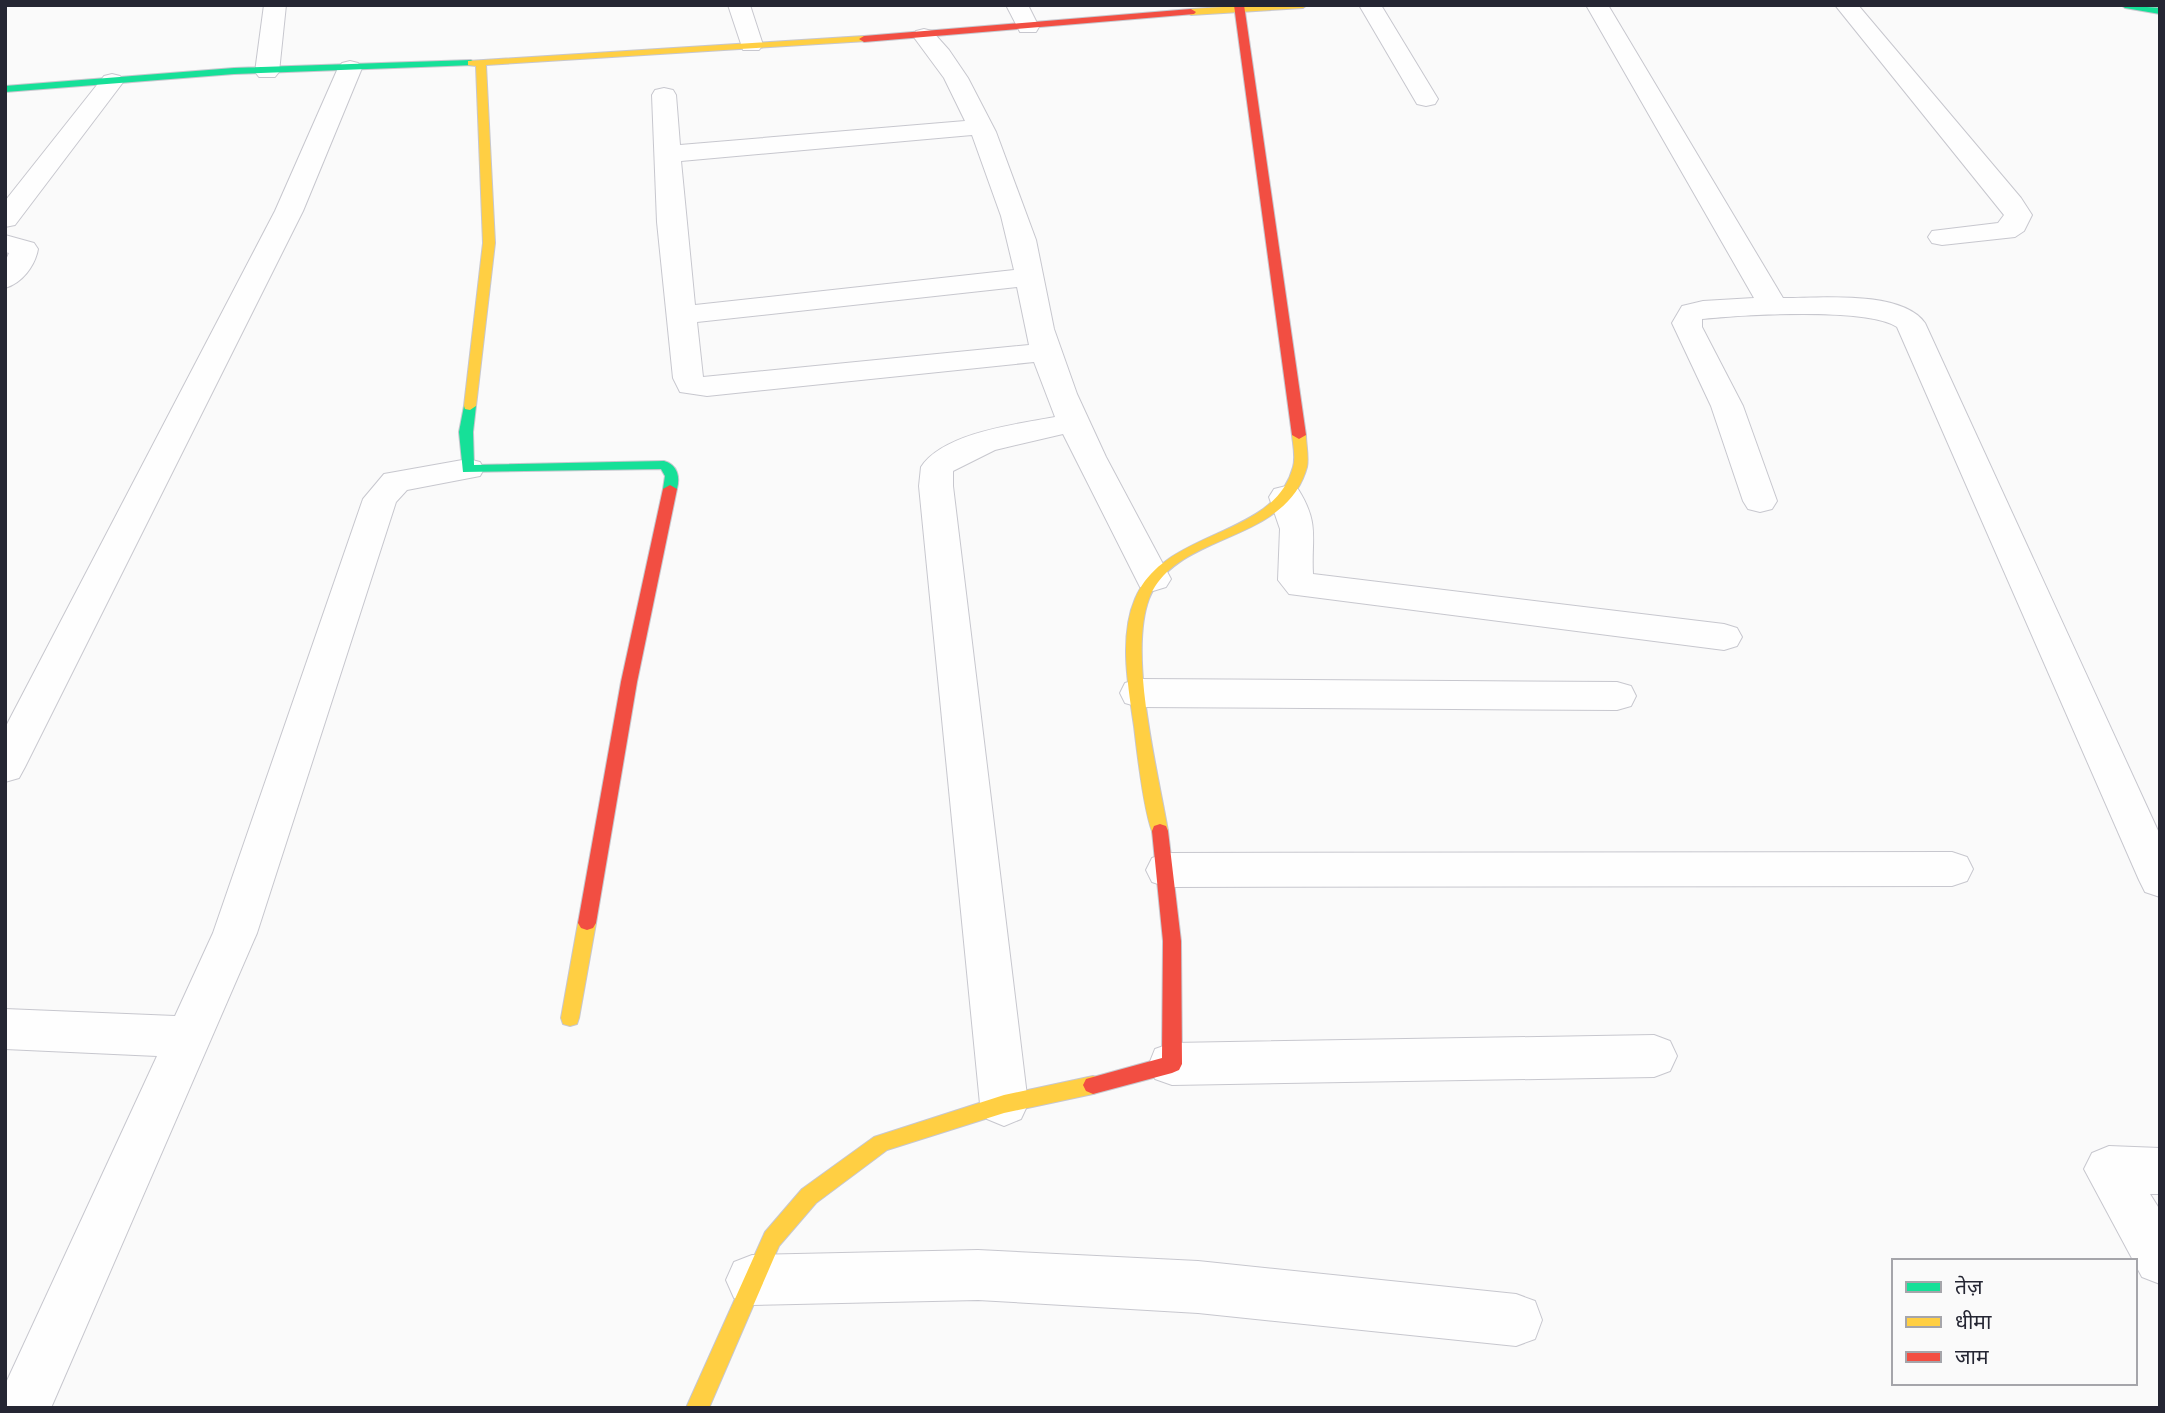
<svg xmlns="http://www.w3.org/2000/svg" width="2165" height="1413" viewBox="0 0 2165 1413" font-family="Helvetica,'Noto Sans Devanagari',sans-serif">
<style>
.lines{fill:none;stroke-linecap:round;stroke-linejoin:round}
.street-casing{stroke:#c7c7ce;stroke-width:2}
.fast-casing{stroke:#c7c7ce;stroke-width:2}
.slow-casing{stroke:#c7c7ce;stroke-width:2}
.jam-casing{stroke:#c7c7ce;stroke-width:2}
.street{fill:#fefefe;fill-rule:evenodd}
.fast{fill:#16e098;fill-rule:evenodd}
.slow{fill:#ffcf43;fill-rule:evenodd}
.jam{fill:#f24e42;fill-rule:evenodd}
</style>
<rect width="100%" height="100%" fill="#fafafa"/>
<g class="lines">
<!-- street casing -->
<g class="street-casing">
<path id="street" d="M264,5H286L279,72L275,77H259L255,72Z
M728,5H750L763,45L759,50H743Z
M1006,5H1028L1039,27L1036,32H1020Z
M1359,5H1381L1438,99L1435,104L1426,106L1417,104Z
M1586,5H1608L1783,298C1820,298 1902,290 1925,323L2160,835V897L2145,892L2139,880L1897,327C1867,307 1742,315 1702,319V327L1743,406L1777,501L1772,509L1760,512L1748,509L1743,501L1711,406L1672,323L1682,306L1703,301L1754,298Z
M1835,5H1858L2021,198L2032,215L2024,231L2015,237L1942,245L1932,243L1928,237L1932,231L1998,223L2004,215Z
M924,29L932,31L949,50L968,78L996,132L1036,240L1054,329L1077,394L1106,457L1171,579L1166,587L1153,591L1140,587L1063,434L995,450L953,471V486L1028,1104L1021,1119L1004,1126L987,1119L980,1104L919,486L921,467C943,433 1017,424 1055,417L1034,362L707,396L680,392L673,378L657,222L652,95L655,90L664,88L673,90L676,95L680,145L965,121L944,78L913,36L916,31ZM972,135L1001,216L1014,270L695,305L681,161ZM1017,287L1029,345L703,377L697,322Z
M350,61L358,63L362,68L303,211L25,767L19,778L5,782V728L275,211L338,68L342,63Z
M112,74L120,76L124,81L15,225L5,227V201L104,76Z
M5,235L34,243L38,249C35,266 22,283 5,288V262L9,253L5,252Z
M468,459L480,462L484,469L480,476L407,490L396,502L257,933L51,1408H5V1385L157,1056L5,1049V1009L175,1016L213,933L363,499L384,474Z
M1286,486L1298,489C1320,524 1311,538 1313,574L1724,624L1737,628L1742,637L1737,646L1724,650L1289,594L1278,580L1280,529L1269,497L1274,489Z
M1139,679L1617,682L1631,686L1636,696L1631,706L1617,710L1139,707L1125,703L1120,693L1125,683Z
M1952,852L1967,857L1973,869L1967,881L1952,886L1167,887L1152,882L1146,870L1152,858L1167,853Z
M1654,1035L1670,1041L1677,1056L1670,1071L1654,1077L1172,1085L1155,1079L1149,1064L1155,1049L1172,1043Z
M2109,1146L2160,1148V1194H2150L2160,1210V1284L2142,1277L2084,1169L2092,1153Z
M978,1250L1198,1261L1516,1294L1535,1301L1542,1320L1535,1339L1516,1346L1198,1313L978,1300L752,1305L734,1298L726,1280L734,1262L752,1255Z"/>
</g>
<!-- fast casing -->
<g class="fast-casing">
<path id="fast" d="M2121,5L2160,8V14L2125,8Z
M471,60L476,63L474,65L234,74L5,92V86L234,68Z
M470,402L476,406L473,432L474,465L664,461C678,465 680,477 677,489L670,493L665,492L663,489L665,476L661,469L463,472L459,432L464,406Z"/>
</g>
<!-- slow casing -->
<g class="slow-casing">
<path id="slow" d="M1255,5H1307L1303,8L1191,15L1186,12L1191,9Z
M864,36L867,37V41L486,65L495,243L476,406L470,410L465,409L464,406L483,243L476,66L468,65V61Z
M1299,431L1306,435C1306,445 1309,457 1307,467C1286,545 1175,531 1149,599C1128,655 1158,772 1168,831L1166,836H1154C1144,816 1137,751 1134,726C1128,687 1119,636 1135,599C1164,528 1274,539 1293,467C1296,457 1293,445 1292,435Z
M587,916L593,918L596,923L579,1018L577,1024L570,1026L563,1024L561,1018L578,923L581,918Z
M1093,1076L1100,1079L1103,1085L1100,1091L1093,1094L1004,1113L887,1150L816,1203L779,1246L709,1408H686L765,1232L802,1189L874,1137L1004,1095Z"/>
</g>
<!-- jam casing -->
<g class="jam-casing">
<path id="jam" d="M1234,5H1244L1306,435L1299,439L1292,435Z
M1191,9L1196,12L1194,14L864,42L859,39L864,36Z
M670,485L677,489L637,682L596,923L593,928L587,930L581,928L578,923L621,682L663,489Z
M1160,824L1166,826L1168,831L1181,941L1182,1064L1179,1070L1172,1073L1093,1094L1086,1091L1083,1085L1086,1079L1162,1058L1163,941L1152,831L1154,826Z"/>
</g>
<!-- street -->
<use href="#street" class="street"/>
<!-- fast -->
<use href="#fast" class="fast"/>
<!-- slow -->
<use href="#slow" class="slow"/>
<!-- jam -->
<use href="#jam" class="jam"/>
</g>
<!-- border -->
<rect width="2165" height="1413" fill="none" stroke="#252633" stroke-width="14"/>
<!-- legend -->
<rect x="1892" y="1259" width="245" height="126" fill="#fafafa" stroke="#a5a5aa" stroke-width="2"/>
<rect x="1906" y="1282" width="35" height="10" fill="#16e098" stroke="#a5a5aa" stroke-width="2"/>
<text x="1955" y="1294" font-size="21" fill="#252633">तेज़</text>
<rect x="1906" y="1317" width="35" height="10" fill="#ffcf43" stroke="#a5a5aa" stroke-width="2"/>
<text x="1955" y="1329" font-size="21" fill="#252633">धीमा</text>
<rect x="1906" y="1352" width="35" height="10" fill="#f24e42" stroke="#a5a5aa" stroke-width="2"/>
<text x="1955" y="1364" font-size="21" fill="#252633">जाम</text>
</svg>
